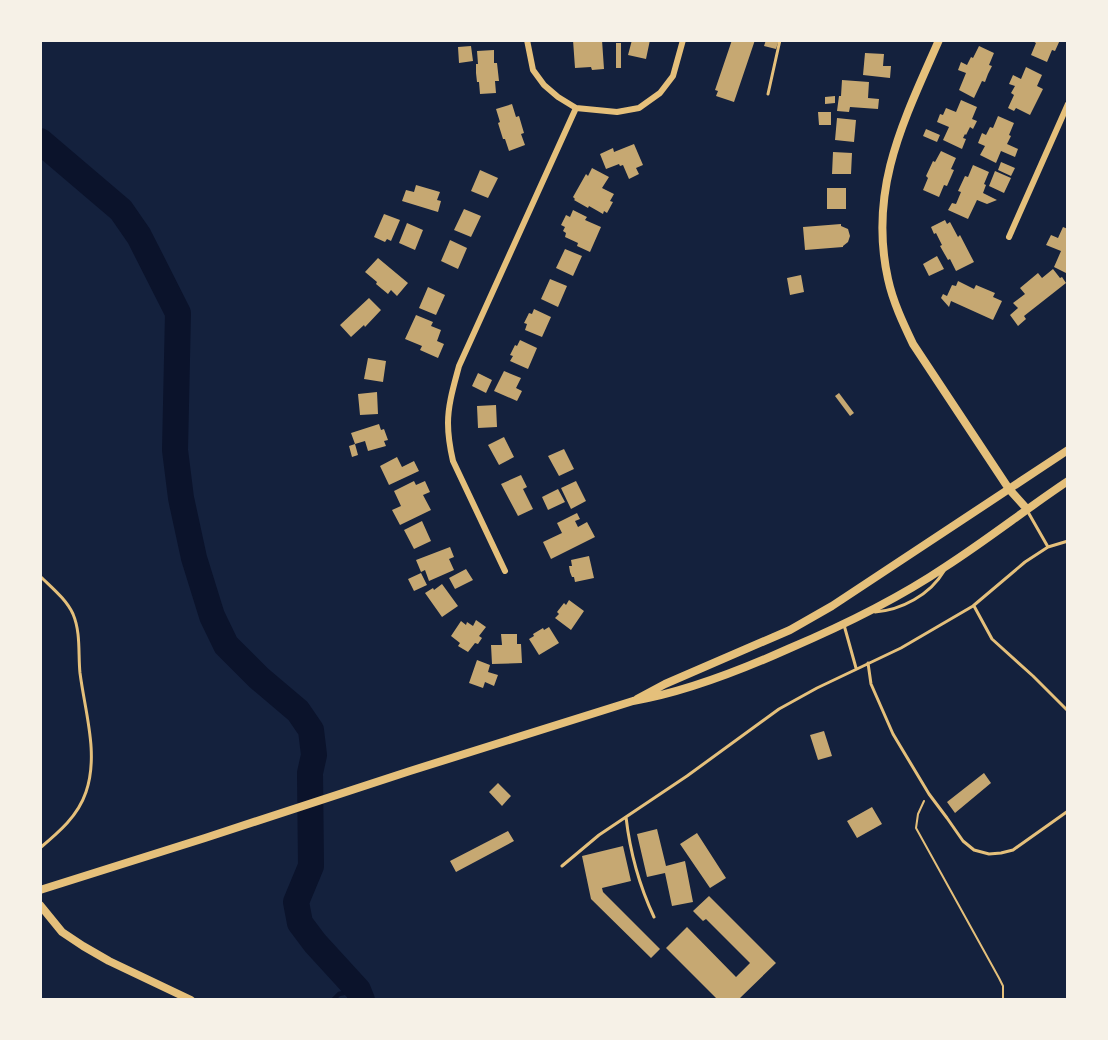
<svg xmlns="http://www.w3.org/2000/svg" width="1108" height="1040" viewBox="0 0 1108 1040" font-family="'PT Sans Narrow',sans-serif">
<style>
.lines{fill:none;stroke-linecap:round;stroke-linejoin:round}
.stream{stroke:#0b132b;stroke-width:4.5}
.river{stroke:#0b132b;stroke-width:26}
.building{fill:#c6a872}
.path{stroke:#e5c07b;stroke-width:2}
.service{stroke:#e5c07b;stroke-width:3}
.minor{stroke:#e5c07b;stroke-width:6}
.tertiary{stroke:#e5c07b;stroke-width:8}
</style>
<rect width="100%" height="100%" fill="#14213d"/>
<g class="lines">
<!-- stream -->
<path class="stream" d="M333,1000L339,994L358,990"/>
<!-- river -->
<path class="river" d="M40,141L121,210L139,236L178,313L175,450L181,498L194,558L212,616L226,645L259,678L298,711L311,730L314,755L310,773L311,866L296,902L300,923L315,943L358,990L362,1000"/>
</g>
<!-- building -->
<path class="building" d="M573,40H602L604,69L592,70L591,67L575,68Z
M632,40H650L646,59L628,55Z
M732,40H755L734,102L716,96L718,91L715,90Z
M766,40H779L776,49L764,46Z
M1031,40H1060L1055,51L1052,50L1047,62L1031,55L1036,43Z
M616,43H621V68H616Z
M471,46L473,61L459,63L458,47Z
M979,46L994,53L989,65L992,66L988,74L985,82L982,81L974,98L959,90L966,73L958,70L961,62L967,65L971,57L973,58Z
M494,50V63H497L499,81H495L496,93L480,94L479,82H477L476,73V64H478L477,51Z
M865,53L884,54L883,66H891L890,78L863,75Z
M1026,67L1042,75L1037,86L1043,89L1030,115L1016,108L1014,111L1008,108L1014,95L1011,93L1015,86L1009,84L1013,75L1021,79Z
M842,80L869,82L868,98L879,99L878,109L850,107L849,112L837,111L839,96H841Z
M835,96V103L825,104V97Z
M961,100L977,107L972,119L977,121L973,129L970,127L966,135L965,134L963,138L966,139L962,149L943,140L949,127L937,122L940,114L943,115L946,108L956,112Z
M512,104L516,117L519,116L524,133L521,134L525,145L509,151L505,139H503L498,123L500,122L496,109Z
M818,112H831V125H819Z
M998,116L1014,123L1009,135L1011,136L1007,144L1018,149L1015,157L1001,151L996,163L980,155L985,146L978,143L982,133L986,135L990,127L993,128Z
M837,118L856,120L854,142L835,140Z
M926,129L940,135L937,142L923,136Z
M634,144L643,165L636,168L639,174L629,179L623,165L620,166L619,164L606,169L600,154L613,148L614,152Z
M941,151L956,158L951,169L954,170L947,186L944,185L939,197L923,190L928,178L926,176L933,161L935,162Z
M833,152L852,153L851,174H832Z
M1001,162L1015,168L1011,176L998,170Z
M973,165L989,172L984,184L986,185L983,193L997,200L987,204L977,200L968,219L948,210L952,203L956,204L961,192L958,191L965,176L968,177Z
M592,168L609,177L602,188L614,194L610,201L613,202L607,213L604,211L603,214L589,206L588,208L574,200L575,199L573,197L586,174L588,176Z
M480,170L498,178L488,198L471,191Z
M995,171L1011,178L1004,193L989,186Z
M416,185L440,192L437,200L441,201L438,212L402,201L406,190L414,192Z
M827,188H846V209H827Z
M464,209L481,216L471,237L454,230Z
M573,210L587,217L585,220L601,227L590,252L577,246L578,243L565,237L566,233L563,231L565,227L561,225L566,215L570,217Z
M384,214L400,220L391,241L387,239L385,242L374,237Z
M945,220L947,224L950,222L958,237L960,235L974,262L956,271L950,259L948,260L940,246L942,245L936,233L934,234L931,227Z
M407,223L423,230L415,250L399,243Z
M841,224V226L848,229L850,236L848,242L843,246V247L805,250L803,227Z
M1063,227L1068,229V274L1054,267L1061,251L1046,245L1051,235L1058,238Z
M450,240L467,248L458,269L441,261Z
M565,249L582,256L573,276L556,268Z
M937,256L944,269L929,276L923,264Z
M378,258L408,283L397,296L391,290L388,294L376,284L377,282L365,272Z
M1053,269L1060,278L1062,277L1066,283L1024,316L1026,319L1018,326L1010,315L1018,308L1013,303L1025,294L1020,288L1038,273L1042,278Z
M801,275L804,292L790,295L787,278Z
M550,279L567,286L558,307L541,299Z
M958,281L974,289L976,285L995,293L993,297L1002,301L993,320L951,301L949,307L941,298L943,294L947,296L952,285L956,286Z
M428,287L445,295L436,315L419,308Z
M369,298L381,310L365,327L364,325L351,337L340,325Z
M534,309L551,317L542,337L525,330L527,324L524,323L529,313L532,314Z
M416,315L433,322L431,326L441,330L437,341L444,344L438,358L420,350L422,346L405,339Z
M520,340L537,348L528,369L510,361L513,356L510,355L515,345L517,346Z
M368,358L386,361L383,382L364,379Z
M504,371L521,378L516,388L522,391L517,401L494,391Z
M478,373L492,380L486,393L472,386Z
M377,392L378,414L360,415L358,394Z
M839,393L854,413L850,416L835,396Z
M496,405L497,427L478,428L477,406Z
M379,424L381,430L384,429L388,440L384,441L386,446L368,451L365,441L355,444L351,433Z
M504,437L514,457L499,465L488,445Z
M355,444L358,455L352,457L349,446Z
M564,449L574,469L559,476L548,456Z
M397,457L402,467L414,461L419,471L389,485L380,466Z
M521,475L527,487L523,489L533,509L518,516L501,484Z
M414,481L416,485L425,481L430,492L423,495L431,510L400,525L392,510L401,506L394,491Z
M576,481L586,501L571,509L561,488Z
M558,489L565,502L548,510L542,497Z
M577,513L580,519L575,521L578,527L587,522L595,537L551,559L543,542L562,533L557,523Z
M422,521L431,541L414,549L404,530Z
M450,547L454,557L449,559L454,570L429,581L425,570L421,572L416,560Z
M589,556L594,578L575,582L574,577H572L570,572L569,566H572L571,560Z
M466,569L473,580L455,589L449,578Z
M421,573L427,585L414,591L408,579Z
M442,584L458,606L442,617L425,593L433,588L434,590Z
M569,600L584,611L571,630L555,618L559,614L557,612L564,603L566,605Z
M476,620L486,627L479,636L482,638L478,644L475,643L468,652L458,646L460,643L451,636L461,621L466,625L467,622L473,626Z
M549,627L559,643L539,655L529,639L534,636L533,634L543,628L544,630Z
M501,634H517V644H521L522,663L492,664L491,645H502Z
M477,660L490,665L488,672L498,675L494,686L485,682L483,688L469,683Z
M824,731L832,756L818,760L810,735Z
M984,773L991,783L955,813L947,802Z
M498,783L511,796L502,806L489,792Z
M872,807L882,824L857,838L847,821Z
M657,829L666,866L685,861L693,902L672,906L665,873L647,877L637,834Z
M508,831L514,841L456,872L450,861Z
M697,833L726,878L710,888L680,844Z
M623,846L631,881L602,888L603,892L660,949L651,958L591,899L582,856Z
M709,896L776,963L739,999H717L666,948L687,927L736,977L750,963L706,919L703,921L693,911Z"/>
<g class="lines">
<!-- path -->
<path class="path" d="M924,801L918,814L916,828L999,978L1003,986V1000"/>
<!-- service -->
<path class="service" d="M768,94L780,40
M1028,512L1048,547
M40,576C52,588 66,599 73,614C81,633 78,654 80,673C85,712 99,754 86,792C78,816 59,832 40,848
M974,606L992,639L1033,676L1068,711
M875,612C901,610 930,595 944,571
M844,625L856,668
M868,663L871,684L893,734L929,794L947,818L963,841L974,850L989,854L1001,853L1013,850L1068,811
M626,817C630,852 639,885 654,917
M562,866L599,835L687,776L779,709L817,688L901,648L973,606L1025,562L1048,547L1068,541"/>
<!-- minor -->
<path class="minor" d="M527,40L533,70L544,85L558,97L576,108L617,112L639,108L660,93L673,76L683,40
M1009,237L1068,104
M505,571L453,461C450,448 448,436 448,423C448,404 454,385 459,366L576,108"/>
<!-- tertiary -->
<path class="tertiary" d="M939,40C904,120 868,189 888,279C893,302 903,323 913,344L1009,489L1026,508
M637,699L665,684L790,630L832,606L1068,450
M40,890L205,838L410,771L633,701C686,692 739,671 788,649C842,626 896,600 945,567C987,540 1026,509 1068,481
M40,905L62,932L83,946L109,961L191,1000"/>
</g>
<!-- border -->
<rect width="1108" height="1040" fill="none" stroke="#f6f1e7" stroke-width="84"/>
</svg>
